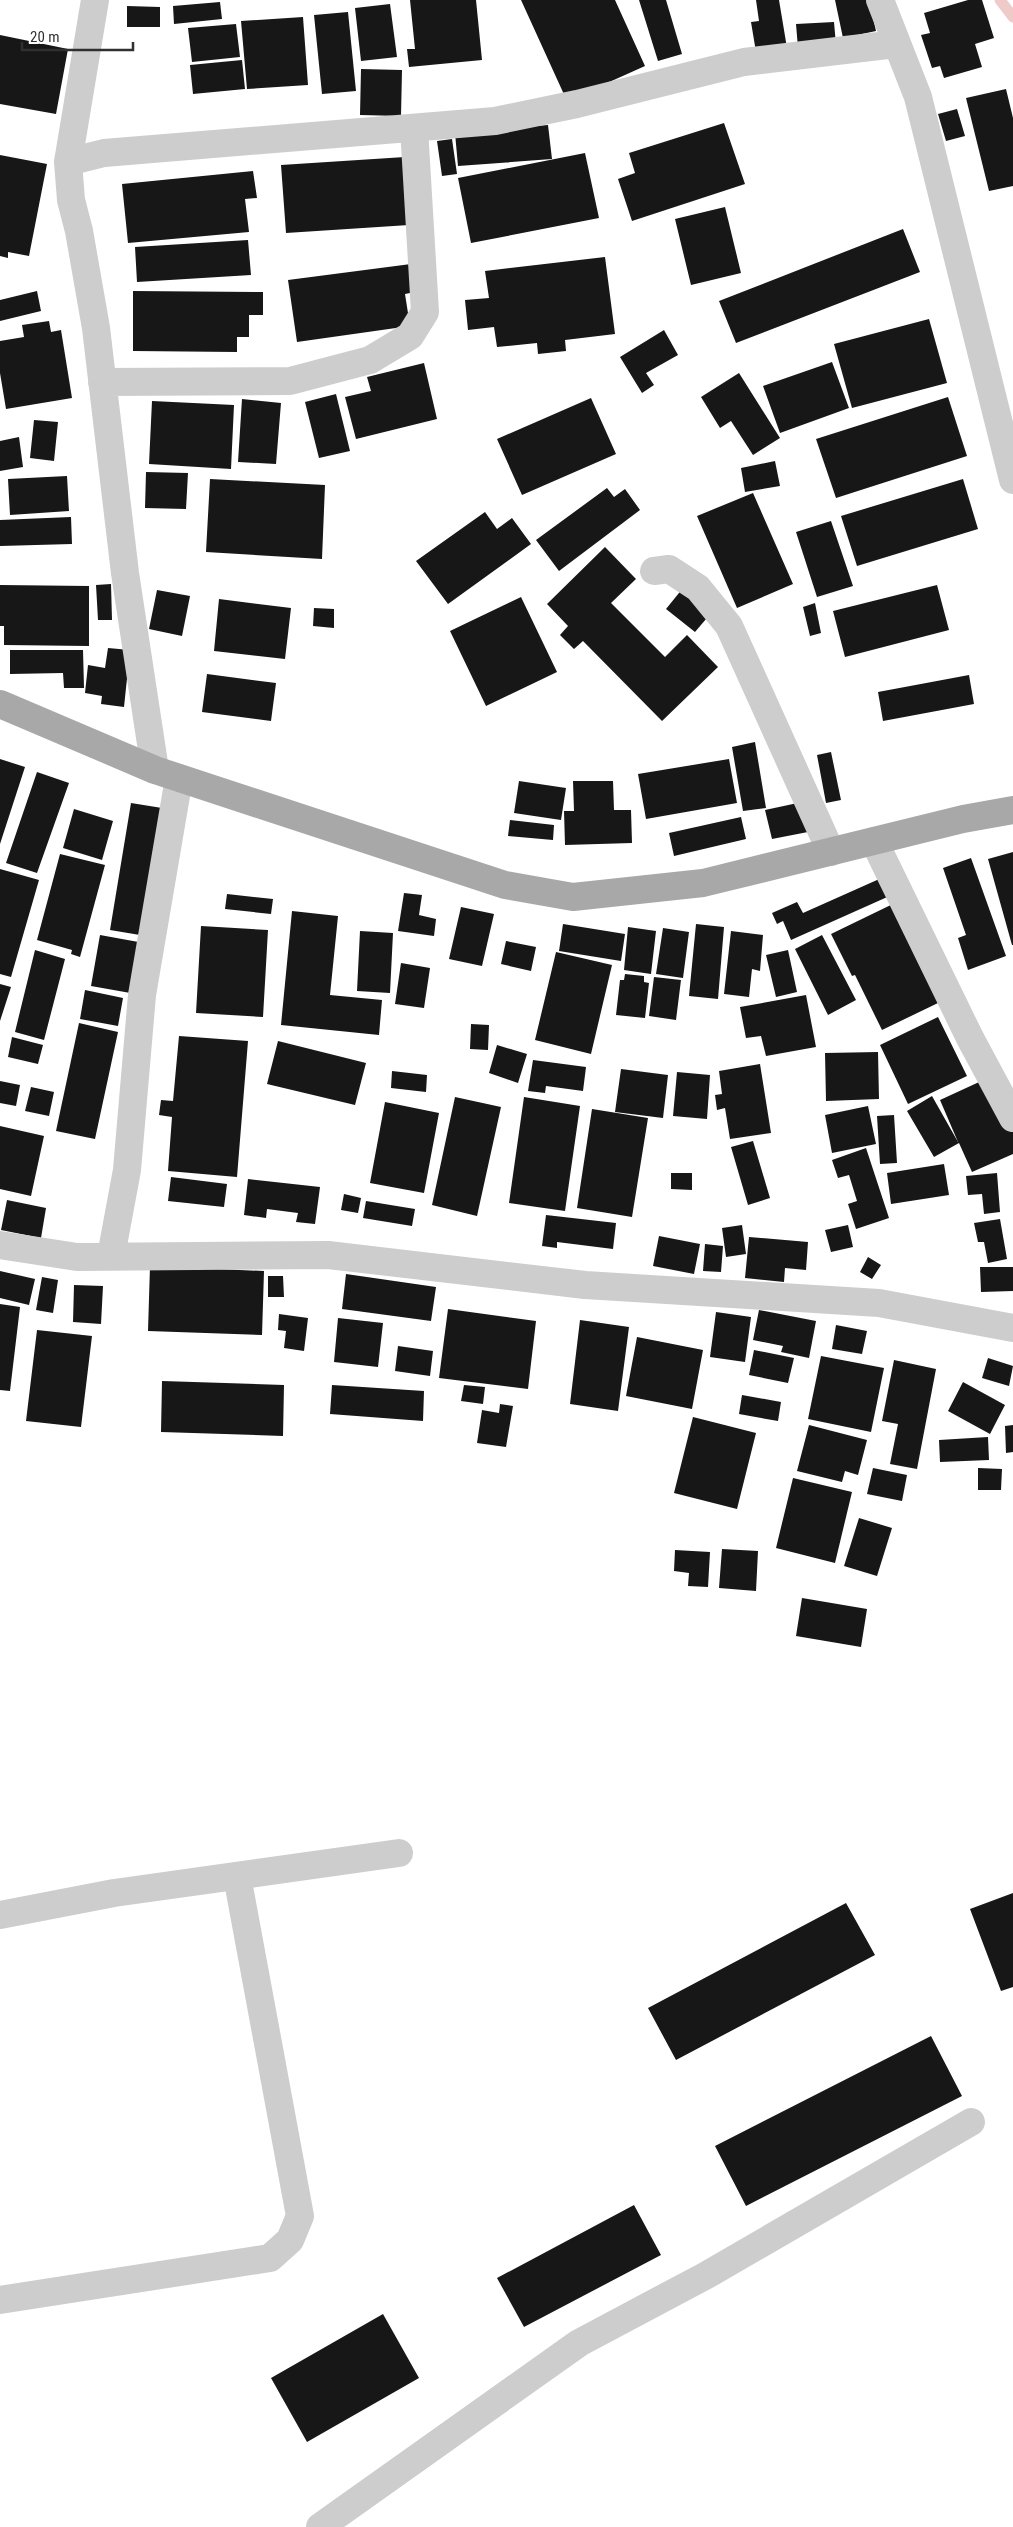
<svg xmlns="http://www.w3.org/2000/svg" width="1013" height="2527" viewBox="0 0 1013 2527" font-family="'Roboto Condensed',sans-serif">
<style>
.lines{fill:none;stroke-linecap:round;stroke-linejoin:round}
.stream{stroke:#eecac9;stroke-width:11}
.building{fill:#171717}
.minor{stroke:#cdcdcd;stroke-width:28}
.major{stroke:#a8a8a8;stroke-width:28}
</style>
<rect width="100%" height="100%" fill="#fff"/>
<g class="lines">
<!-- stream -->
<path class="stream" d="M1000,0L1013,17"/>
</g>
<!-- building -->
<path class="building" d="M410,0H476L482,60L409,67L407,49H415Z
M521,0H615L645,66L567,101Z
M639,0H666L682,54L658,61Z
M756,0H779L787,48L756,52L751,22L759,21Z
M835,0H869L876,31L843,38Z
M968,0H982L994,38L975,44L982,67L944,78L940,66L932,68L921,35L930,33L924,13Z
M220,2L222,19L174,24L173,6Z
M390,4L397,57L361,61L355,8Z
M127,6L160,7V27H127Z
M348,12L356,91L322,94L314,15Z
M303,17L308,85L247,89L241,21Z
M834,22L836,45L798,48L796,24Z
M236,24L240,57L192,62L188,28Z
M0,35L68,49L56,114L0,104Z
M242,60L245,89L193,94L190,65Z
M361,69L402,70L401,116L360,115Z
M1006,89L1013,118V186L989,191L966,98Z
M957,109L965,136L946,141L938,114Z
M724,123L745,184L632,221L618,179L635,173L629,153Z
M548,125L552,159L458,166L455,133Z
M452,139L457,174L442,176L437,141Z
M585,153L599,218L471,243L458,178Z
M0,155L47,164L29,256L8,252V258L0,256Z
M405,157L409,225L286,233L281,165Z
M253,171L257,198L245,199L249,232L128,243L122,184Z
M725,207L741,273L691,285L675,219Z
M903,229L920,272L736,343L719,301Z
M248,240L251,275L137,282L135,247Z
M605,257L615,334L565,340L566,351L538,354L537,343L497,347L494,327L468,330L465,300L489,298L485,271Z
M411,264L415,292L405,294L410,326L297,342L288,280Z
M37,291L41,311L0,321V300Z
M133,291L263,292V315H249V337H237V352L133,351Z
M929,319L947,383L852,408L834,344Z
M49,321L51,332L61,330L72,398L6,409L0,373V341L24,337L22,325Z
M664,330L678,355L646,373L654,385L642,393L620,357Z
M832,362L849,408L780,433L763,386Z
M424,363L437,419L356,439L345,397L371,391L367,377Z
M739,373L780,438L753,455L731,421L720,428L701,397Z
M336,394L350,451L319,458L305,402Z
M948,397L967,456L836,498L816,439Z
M591,398L616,454L522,495L497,439Z
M242,399L281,403L276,464L238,462Z
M152,401L234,405L231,469L149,464Z
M34,420L58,422L54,461L30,458Z
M19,437L23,467L0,471V441Z
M775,461L780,486L745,492L741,468Z
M146,472L188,473L186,509L145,508Z
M67,476L69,511L10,515L8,479Z
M210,479L325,485L322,559L206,552Z
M963,479L978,529L857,566L841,516Z
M607,488L614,497L625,489L640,510L559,571L536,540Z
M753,493L793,584L737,608L697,516Z
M485,512L497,529L512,518L531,544L448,604L416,561Z
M71,517L72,544L0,546V520Z
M831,521L853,586L817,597L796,532Z
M605,547L636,579L611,603L665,657L687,635L718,667L662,721L583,641L574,649L560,635L568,626L547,604Z
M111,584L112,620H98L96,585Z
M0,585L89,586V646L4,645V626H0Z
M937,585L949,630L845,657L833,611Z
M683,588L712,612L695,632L666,609Z
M157,590L190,596L182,636L149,629Z
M521,597L557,672L486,706L450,631Z
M219,599L291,608L285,659L214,651Z
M815,603L821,633L810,636L803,607Z
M314,608L334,609V628L313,626Z
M108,648L130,650L124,707L101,704L102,696L85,693L88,665L105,668Z
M10,650H83L84,688H64L63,673L10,674Z
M207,674L276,683L271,721L202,712Z
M969,675L974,704L883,721L878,692Z
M755,742L766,808L743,811L732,747Z
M831,752L841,800L826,803L817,755Z
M0,759L25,767L0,844Z
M729,759L737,803L646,819L638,774Z
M37,772L69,783L37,873L6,863Z
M519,781L566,788L561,820L514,813Z
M573,781H613L614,810H631L632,843L565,845L564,811H574Z
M807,801L813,831L772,839L765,810Z
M131,803L162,808L140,935L110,930Z
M74,809L113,821L102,860L63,848Z
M741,817L746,839L674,856L669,833Z
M510,820L554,825L553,840L508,836Z
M1013,852V945H1012L988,859Z
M60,854L105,865L80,957L71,954L72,950L37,940Z
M971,858L1006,956L968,970L958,938L966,935L943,868Z
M0,869L39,880L11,977L0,974Z
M886,876L894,894L791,940L783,921L777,924L772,913L797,902L803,913Z
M404,893L422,895L419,915L436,919L434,936L398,931Z
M227,894L273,899L271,914L225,909Z
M899,901L907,918L899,923L938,1003L882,1030L855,975L852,976L831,934Z
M461,907L494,914L482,966L449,959Z
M292,911L338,916L330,995L382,1000L379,1035L281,1025Z
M563,924L625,934L621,961L559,951Z
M696,924L724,927L718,999L689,996Z
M201,926L268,930L263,1017L196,1013Z
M628,927L656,931L651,974L624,970Z
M663,928L689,932L683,978L656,974Z
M360,931L393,933L390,993L357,991Z
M731,931L763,935L760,971L752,969L749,997L724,994Z
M100,935L144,943L136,994L91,986Z
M822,935L856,1000L828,1015L795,949Z
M506,941L536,947L531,971L501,964Z
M35,950L65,959L44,1040L15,1032Z
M788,950L797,992L776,997L766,955Z
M556,952L612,965L591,1054L535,1040Z
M401,963L430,968L424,1008L395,1004Z
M625,974L644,976V982L649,983L645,1018L616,1015L620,980H624Z
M654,977L681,980L676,1020L649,1016Z
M0,984L11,987L0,1021Z
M85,990L123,998L118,1026L80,1019Z
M806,995L816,1047L766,1056L761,1036L746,1038L740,1007Z
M938,1017L967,1076L908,1104L880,1045Z
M79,1023L118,1032L95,1139L56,1131Z
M471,1024L489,1025L488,1050L470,1049Z
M179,1036L248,1041L237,1177L168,1171L172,1117L159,1115L161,1100L173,1101Z
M12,1037L43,1045L38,1064L8,1057Z
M278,1041L366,1063L355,1105L267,1084Z
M497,1045L527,1054L518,1083L489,1073Z
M878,1052L879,1099L826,1101L825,1053Z
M533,1060L586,1067L583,1091L546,1086L545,1093L528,1091Z
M760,1064L771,1133L730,1139L725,1108L717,1110L715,1095L722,1094L719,1071Z
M621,1069L668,1075L663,1118L615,1112Z
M392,1071L427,1075L426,1092L391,1088Z
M677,1072L710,1075L707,1119L673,1116Z
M990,1077L1013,1128V1154L972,1172L959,1143L934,1157L907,1111L932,1096L958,1142L940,1100Z
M0,1081L20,1085L16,1106L0,1103Z
M31,1087L54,1092L49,1116L25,1111Z
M455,1097L501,1107L477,1216L432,1205Z
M524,1097L580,1106L565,1211L509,1203Z
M385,1102L439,1113L424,1193L370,1183Z
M868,1106L876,1144L832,1153L825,1115Z
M592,1109L648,1118L632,1217L577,1208Z
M894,1115L897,1163L880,1164L877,1116Z
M0,1126L44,1136L31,1196L0,1189Z
M753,1141L770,1198L748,1205L731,1147Z
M866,1148L889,1218L856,1229L848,1204L857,1201L849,1175L838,1178L832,1160Z
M944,1164L949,1195L891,1204L887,1173Z
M671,1173H692V1190L671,1189Z
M997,1173L1000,1212L984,1214L982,1194L968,1195L966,1176Z
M171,1177L227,1184L224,1207L168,1201Z
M248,1179L320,1187L315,1224L296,1222L298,1213L267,1209L266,1218L244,1215Z
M344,1194L361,1198L358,1213L341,1210Z
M7,1200L46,1208L41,1238L1,1230Z
M366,1201L415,1209L412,1226L363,1218Z
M546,1215L616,1223L613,1249L557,1242V1248L542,1246Z
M1000,1219L1007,1259L988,1263L984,1242H978L974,1223Z
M742,1225L746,1254L726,1257L722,1228Z
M848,1225L853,1247L831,1252L825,1230Z
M659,1236L700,1244L694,1274L653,1266Z
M749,1237L808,1242L806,1270L785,1268L784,1282L745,1278Z
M705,1244L723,1246L721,1272L703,1271Z
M868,1257L881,1265L872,1279L860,1272Z
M150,1266L264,1271L262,1335L148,1331Z
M980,1267H1013V1291L981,1292Z
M0,1271L35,1279L29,1305L0,1298Z
M346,1274L436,1287L431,1321L342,1309Z
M268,1276H283L284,1297H268Z
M42,1277L58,1280L53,1313L36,1310Z
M74,1285L103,1286L101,1324L73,1322Z
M0,1304L20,1307L10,1391L0,1390Z
M448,1309L536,1321L528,1389L439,1378Z
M759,1310L816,1321L809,1358L781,1352L783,1346L753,1340Z
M716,1312L751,1317L745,1362L710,1357Z
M279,1314L308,1318L304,1351L284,1348L286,1331L278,1330Z
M338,1318L383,1323L378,1367L334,1362Z
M580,1320L629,1327L618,1411L570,1404Z
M836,1325L867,1331L862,1354L832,1349Z
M37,1330L92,1336L81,1427L26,1421Z
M637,1337L703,1350L692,1409L626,1396Z
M398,1346L433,1351L430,1376L395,1371Z
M754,1350L794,1358L788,1383L749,1375Z
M821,1356L884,1368L871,1432L808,1419Z
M988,1358L1013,1366L1009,1386L982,1378Z
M894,1360L936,1369L917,1469L890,1464L898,1424L882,1421Z
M162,1381L284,1385L283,1436L161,1432Z
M963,1382L1005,1405L990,1434L948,1411Z
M332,1385L424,1391L423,1421L330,1414Z
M464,1385L485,1387L483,1404L461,1401Z
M742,1395L781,1402L778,1421L739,1414Z
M500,1404L513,1406L506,1447L477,1443L482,1410L499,1413Z
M693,1417L756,1433L737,1509L674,1493Z
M809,1425L867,1440L858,1475L845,1471L842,1482L797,1471Z
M1013,1425V1452L1006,1453L1005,1426Z
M988,1437L989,1460L940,1462L939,1440Z
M873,1468L907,1475L902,1501L867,1494Z
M978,1468L1002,1469L1001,1490H978Z
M793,1478L852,1492L835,1563L776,1548Z
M859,1518L892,1528L877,1576L844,1566Z
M722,1549L758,1551L756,1591L719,1588Z
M675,1550L710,1552L708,1587L688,1586L689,1573L674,1571Z
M802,1598L867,1609L861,1647L796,1636Z
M1013,1893V1987L1001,1991L970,1909Z
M846,1903L875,1955L676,2060L648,2008Z
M931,2036L962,2096L746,2206L715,2146Z
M634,2205L661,2255L524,2327L497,2278Z
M383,2314L419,2378L307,2442L271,2378Z"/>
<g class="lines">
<!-- minor -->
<path class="minor" d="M95,0L68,162L71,200L79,231L96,328L125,573L155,770
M880,0L918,97L1013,480
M68,162L104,153L495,121L577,104L744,62L896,44
M102,382L290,381L370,360L410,336L425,312L414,128
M654,571L669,569L698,588L729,626L831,852
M874,841L970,1038L1013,1118
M0,1245L77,1257L328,1255L585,1285L879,1303L1013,1328
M111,1256L127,1170L142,995L179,778
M0,1915L114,1893L399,1853
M0,2300L270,2258L290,2240L300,2216L237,1876
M320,2527L579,2343L705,2276L971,2122"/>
<!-- major -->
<path class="major" d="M0,704L155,770L505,885L573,897L703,883L963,819L1013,810"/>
</g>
<!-- scale -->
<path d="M22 42v8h111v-8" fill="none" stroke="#303030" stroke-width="2.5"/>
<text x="30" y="42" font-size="15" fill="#303030" stroke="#ffffff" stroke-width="4" paint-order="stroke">20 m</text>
</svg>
